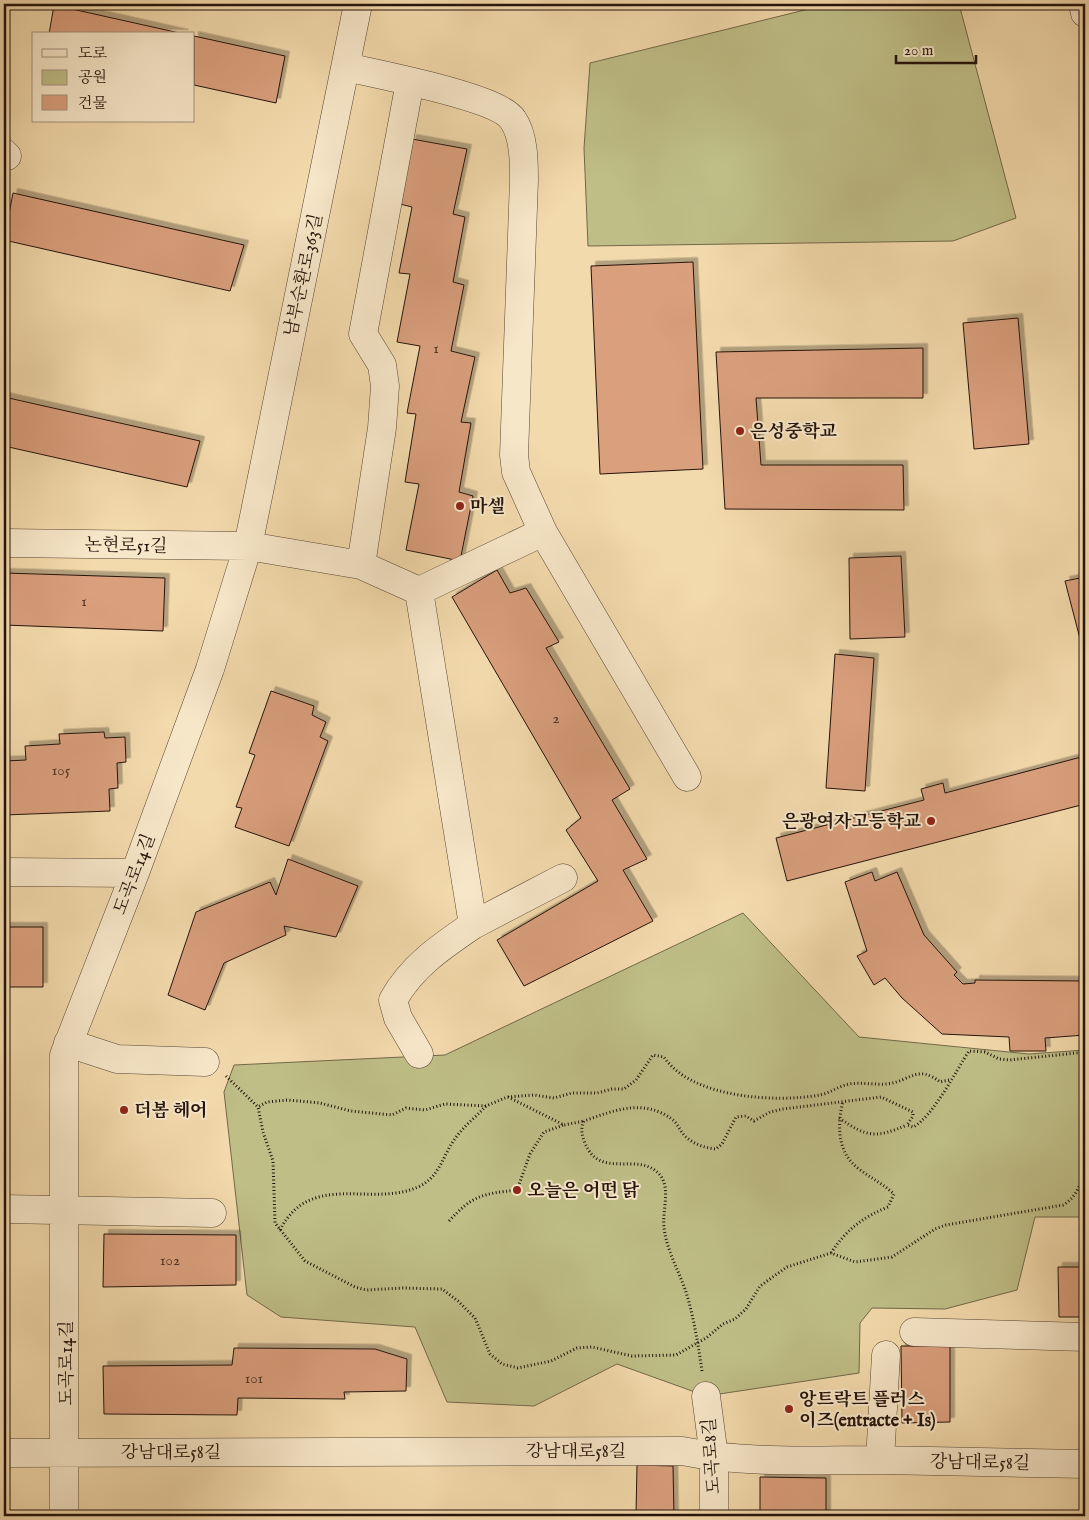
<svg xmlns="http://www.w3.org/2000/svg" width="1089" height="1520" viewBox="0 0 1089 1520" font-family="'IM FELL English','Noto Serif KR',serif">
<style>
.green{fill:#bfbe87;stroke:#726849}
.building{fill:#da9f7d;stroke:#24130b;filter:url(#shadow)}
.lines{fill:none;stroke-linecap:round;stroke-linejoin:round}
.minor-casing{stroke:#584533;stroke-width:29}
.path{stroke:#24130b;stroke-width:3;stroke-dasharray:1 2.5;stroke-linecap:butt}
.minor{stroke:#f7e7c9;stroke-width:28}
.poi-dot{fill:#8f2418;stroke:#f7e7c9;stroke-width:2}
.labels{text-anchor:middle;stroke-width:4;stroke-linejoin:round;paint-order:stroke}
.number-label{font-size:15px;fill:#523628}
.street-label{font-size:18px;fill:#24130b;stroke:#f7e7c9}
.poi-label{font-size:18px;font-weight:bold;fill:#24130b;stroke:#f7e7c9;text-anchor:start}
</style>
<defs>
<filter id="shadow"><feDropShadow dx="4.5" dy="-4.5" stdDeviation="0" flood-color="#0004"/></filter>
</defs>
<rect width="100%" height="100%" fill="#f3daac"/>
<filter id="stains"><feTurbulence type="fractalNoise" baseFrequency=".004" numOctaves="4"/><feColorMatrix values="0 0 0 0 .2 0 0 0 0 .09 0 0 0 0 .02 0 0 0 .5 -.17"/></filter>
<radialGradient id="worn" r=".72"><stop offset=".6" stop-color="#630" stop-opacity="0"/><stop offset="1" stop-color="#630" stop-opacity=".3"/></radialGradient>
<!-- green -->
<path class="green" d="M829,4H959L1016,218L953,241L588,246L584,148L590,63Z
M743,913L859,1037L1029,1054L1085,1050V1217H1035L1017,1290L945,1309L872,1308L860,1323L859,1373L706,1396L617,1364L534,1406L447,1402L415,1327L281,1317L247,1295L224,1092L234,1065L445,1055Z"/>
<!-- building -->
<path class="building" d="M54,5L184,34H49Z
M194,36L285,56L276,103L194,85Z
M412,139L467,149L453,214L465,217L453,282L464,285L451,351L475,357L461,422L471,423L459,492L473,496L460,561L406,550L419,484L405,482L416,414L407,413L420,346L397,342L410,274L399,273L412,207L400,204Z
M13,193L244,245L230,291L4,240Z
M693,262L703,469L600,474L591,266Z
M1018,318L1029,444L974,449L963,323Z
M923,348V398H756L761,465H903L904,510L725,509L716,352Z
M4,397L200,441L187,487L4,446Z
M901,556L905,637L850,639L849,558Z
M497,570L510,593L526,588L559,642L546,648L630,789L612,800L647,859L623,870L653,921L524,986L497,940L598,881L566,830L581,818L452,597Z
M4,573L165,578L163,631L4,625Z
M1085,577V658L1065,581Z
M835,654L874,658L865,791L826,788Z
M271,691L314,706L312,715L326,722L320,737L328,741L289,846L235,827L242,808L236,807L255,755L249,753Z
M104,732L105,738L125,737L126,762L117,763L118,788L109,789L110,811L4,815L5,761L26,760L25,746L60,744L59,734Z
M1085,756V804L787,881L776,838L924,800L921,789L943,783L945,793Z
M288,859L358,886L336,937L284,926L286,935L224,963L205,1010L168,995L196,912L270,882L276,895Z
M872,872L875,881L897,872L924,935L957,972L954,975L963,984L975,983V980L1085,981V1035L1045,1038L1046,1051H1010L1009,1037L942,1034L902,998L885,978L874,985L857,956L867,951L845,882Z
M4,927H43V987H4Z
M104,1234L236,1235V1285L103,1287Z
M1058,1267H1080V1270H1085V1317H1059Z
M901,1346H950V1422L902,1423Z
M234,1348L375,1349L407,1359L406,1391L344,1392L345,1399L238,1398L237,1415L104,1414L103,1366L232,1365Z
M637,1465L673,1466L674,1516H630L636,1514Z
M760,1477L826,1478V1516H760Z"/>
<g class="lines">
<!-- minor casing -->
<g class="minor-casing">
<path id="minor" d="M1083,4L1085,13
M346,67C376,74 499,97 513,120C524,136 524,162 524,180L514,455L516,472L543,532
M4,153L7,156
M4,543L248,546L361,565L419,591L473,925C442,946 412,966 393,1000L398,1018L419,1054
M361,565L382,428L385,386L382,365L363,334L410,82
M419,591L543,532L687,777
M4,872L135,873
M473,925L563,878
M68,1043L117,1059L205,1062
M4,1209L212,1213
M914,1332L1085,1337
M706,1396L714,1457V1516
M4,1453L682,1451C747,1464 813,1460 879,1460C948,1461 1017,1463 1085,1464
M880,1460L886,1355
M64,1516V1055L135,873L210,669L248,546L358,4"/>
</g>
<!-- path -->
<path class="path" d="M226,1076L258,1107
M949,1080L940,1082C917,1064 911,1081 887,1084C875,1085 861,1082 849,1084C839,1086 830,1093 820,1095C775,1103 691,1098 664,1057L653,1055L636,1080L624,1089H612L597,1093H572L554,1098L534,1095L507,1097L486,1106L445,1104L425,1110L406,1108L392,1115L351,1111L320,1103L288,1100L267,1102L258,1107L263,1132L273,1161L275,1223L305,1261L355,1287L366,1290L403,1288L442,1289L458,1301L475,1318L490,1354L502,1364L518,1368L551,1361L577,1348L592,1347L632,1356L676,1355L706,1338L723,1324L735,1319L746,1309L760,1286L787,1267L831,1253L855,1262L892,1257L935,1229L946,1225L1063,1205C1076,1198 1082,1182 1085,1168
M508,1097L564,1125L584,1121
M839,1118C868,1138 876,1138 907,1125
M449,1221C473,1195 482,1194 517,1190L530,1154L544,1132L564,1125
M280,1230C311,1170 371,1208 418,1187C441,1177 443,1153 457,1136C465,1125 477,1116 486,1106
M831,1253C846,1230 863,1217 888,1207L894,1194C883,1184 871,1178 859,1169C837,1153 837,1125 843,1101
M702,1371C698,1344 694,1318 686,1292C679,1271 666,1249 664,1227C662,1211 671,1189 660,1175C639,1150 600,1181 585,1143C582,1135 580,1129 584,1121C615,1110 644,1098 673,1120C678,1124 680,1131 685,1136C693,1144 705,1148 716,1149L722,1144L736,1117L746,1116L754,1121L770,1112L783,1109L881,1097L913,1112V1116L907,1125L913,1127C932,1118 956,1071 969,1051L985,1052L999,1059L1010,1060L1085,1052"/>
<!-- minor -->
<use href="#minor" class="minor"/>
</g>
<!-- markers -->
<g class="poi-dot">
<circle cx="740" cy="431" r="5"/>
<circle cx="460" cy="506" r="5"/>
<circle cx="931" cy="821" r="5"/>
<circle cx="124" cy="1110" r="5"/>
<circle cx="517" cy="1190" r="5"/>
<circle cx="789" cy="1409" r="5"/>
</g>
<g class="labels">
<!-- number labels -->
<g class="number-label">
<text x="436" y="353">1</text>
<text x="84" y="606">1</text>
<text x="556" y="723">2</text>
<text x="61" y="775">105</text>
<text x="170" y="1265">102</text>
<text x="254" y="1383">101</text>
</g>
<!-- street labels -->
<g class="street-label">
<text transform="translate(303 275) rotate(-78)" y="6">남부순환로363길</text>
<text transform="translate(126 545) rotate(1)" y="6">논현로51길</text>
<text transform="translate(134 874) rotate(-69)" y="6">도곡로14길</text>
<text transform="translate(66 1363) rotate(-90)" y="6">도곡로14길</text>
<text x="576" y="1457">강남대로58길</text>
<text x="171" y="1458">강남대로58길</text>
<text transform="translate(711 1456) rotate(-94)" y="6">도곡로8길</text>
<text transform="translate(980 1462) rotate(1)" y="6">강남대로58길</text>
</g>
<!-- poi labels -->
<g class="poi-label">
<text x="750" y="437">은성중학교</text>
<text x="470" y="512">마셀</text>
<text x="921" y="827" text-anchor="end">은광여자고등학교</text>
<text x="134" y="1116">더봄 헤어</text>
<text x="527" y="1196">오늘은 어떤 닭</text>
<text x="799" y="1405">앙트락트 플러스<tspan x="799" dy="21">이즈(entracte + Is)</tspan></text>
</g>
</g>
<!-- margin -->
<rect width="1089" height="1520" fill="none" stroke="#f3daac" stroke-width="20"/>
<rect x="5" y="5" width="1079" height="1510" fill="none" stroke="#24130b" stroke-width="2.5"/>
<rect x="10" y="10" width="1069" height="1500" fill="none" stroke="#24130b"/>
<!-- legend -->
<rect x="32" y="32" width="162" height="90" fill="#f7e7c9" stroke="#a3927d"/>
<rect x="42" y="49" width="25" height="8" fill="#f7e7c9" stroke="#a3927d"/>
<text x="78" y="58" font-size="15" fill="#24130b">도로</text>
<rect x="42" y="70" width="25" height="15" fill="#bfbe87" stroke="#a3927d"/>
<text x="78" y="82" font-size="15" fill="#24130b">공원</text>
<rect x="42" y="95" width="25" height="15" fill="#da9f7d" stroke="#a3927d"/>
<text x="78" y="108" font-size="15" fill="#24130b">건물</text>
<!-- scale -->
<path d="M896 55v8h80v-8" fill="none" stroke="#24130b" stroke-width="2.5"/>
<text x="904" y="55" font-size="15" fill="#24130b" stroke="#f7e7c9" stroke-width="4" paint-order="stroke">20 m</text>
<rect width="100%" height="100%" filter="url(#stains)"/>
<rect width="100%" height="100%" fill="url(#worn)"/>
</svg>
